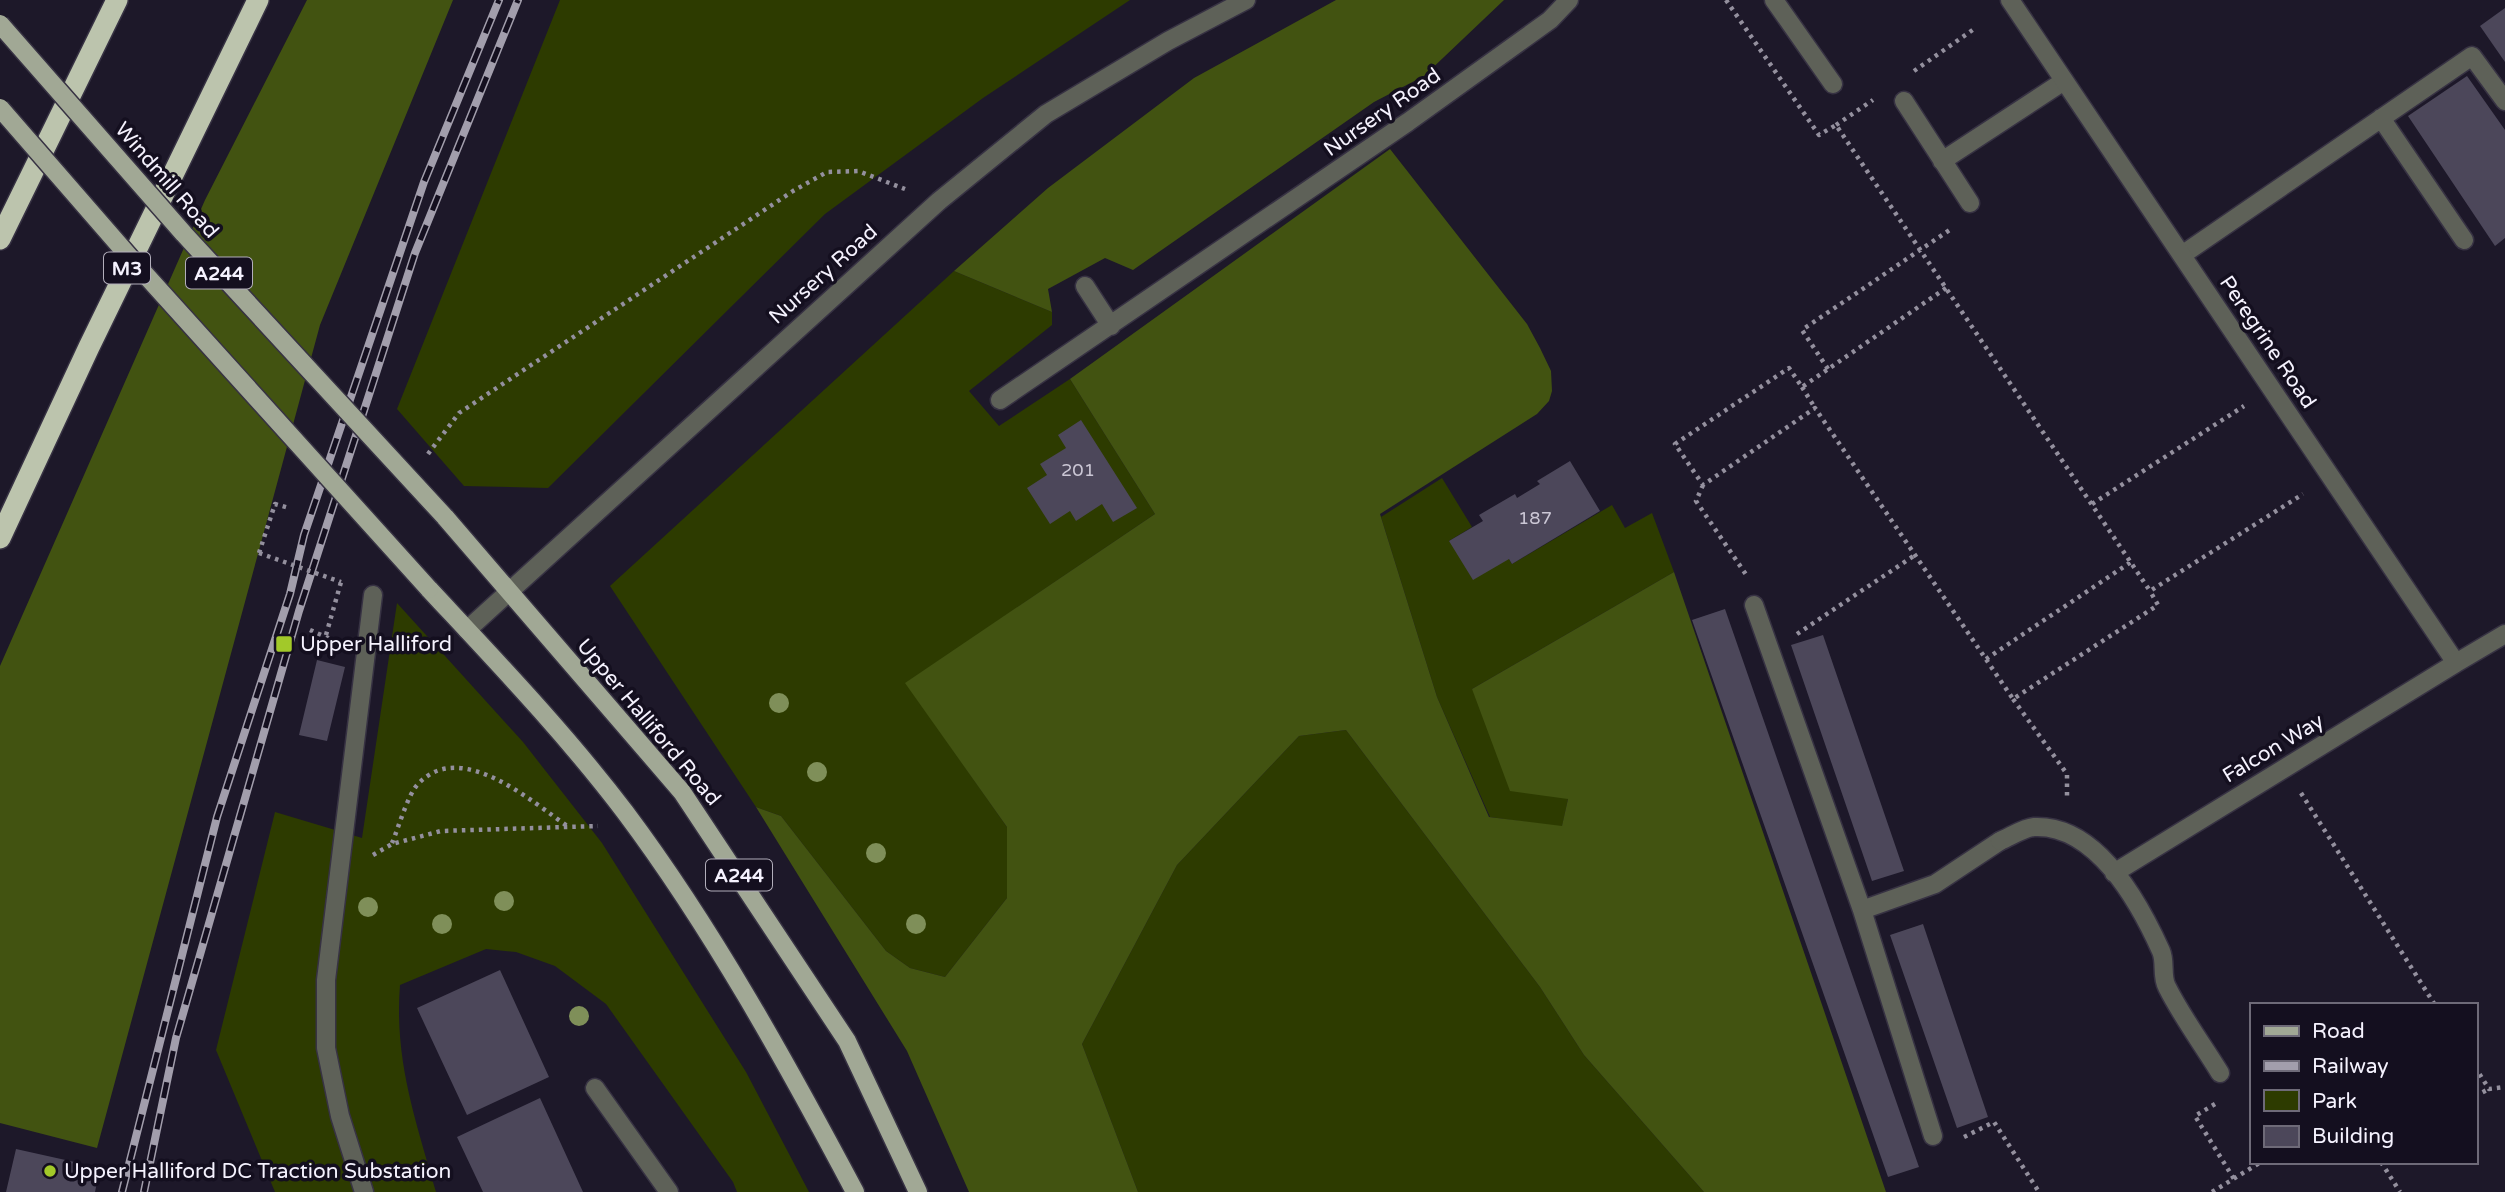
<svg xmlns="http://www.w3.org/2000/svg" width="2505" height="1192" viewBox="0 0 2505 1192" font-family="'Varela Round',sans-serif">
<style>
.green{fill:#2d3b00}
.forest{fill:#425311}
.building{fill:#4c475a}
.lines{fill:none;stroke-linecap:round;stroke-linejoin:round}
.service-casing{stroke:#373243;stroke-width:21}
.minor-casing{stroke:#373243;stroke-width:21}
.tertiary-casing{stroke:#373243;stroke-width:21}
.primary-casing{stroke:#373243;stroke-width:21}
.motorway-casing{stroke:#373243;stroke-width:24}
.path{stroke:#94909e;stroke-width:4.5;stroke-dasharray:3.5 5;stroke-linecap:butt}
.service{stroke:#5e6158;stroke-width:18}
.minor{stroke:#5e6158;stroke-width:18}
.tertiary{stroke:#5e6158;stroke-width:18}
.primary{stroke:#a1a895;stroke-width:18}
.motorway{stroke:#bcc4ad;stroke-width:21}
.rail-casing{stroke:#a29eac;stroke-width:8}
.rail{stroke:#140f1f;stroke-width:5;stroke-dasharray:16;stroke-linecap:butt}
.primary-bridge-casing{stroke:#373243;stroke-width:21;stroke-linecap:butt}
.path-bridge{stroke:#94909e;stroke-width:4.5;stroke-dasharray:3.5 5;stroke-linecap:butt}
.primary-bridge{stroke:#a1a895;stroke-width:18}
.tree{fill:#7f8f59}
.poi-dot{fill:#a2c929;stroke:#140f1f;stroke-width:2.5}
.labels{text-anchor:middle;stroke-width:7;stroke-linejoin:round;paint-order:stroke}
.number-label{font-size:18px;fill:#cbc7d5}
.shield{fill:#140f1f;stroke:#b2aebb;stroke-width:2}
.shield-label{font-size:19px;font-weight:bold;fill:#f5f2fe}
.street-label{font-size:21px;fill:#f5f2fe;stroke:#140f1f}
.poi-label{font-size:21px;fill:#f5f2fe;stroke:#140f1f;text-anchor:start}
</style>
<rect width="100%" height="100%" fill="#1d1829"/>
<!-- green -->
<path class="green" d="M560,0H1130L983,98L825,214L548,488L464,486L397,409Z
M954,271L1052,312V325L969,391L999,426L1070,379L1155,514L906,683L1007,827V898L945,977L910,968L886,951L781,816L756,807L610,586Z
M1442,478L1472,527L1449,541L1509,559L1512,564L1612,505L1625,528L1652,513L1674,572L1472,689L1568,799L1562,827L1490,817L1437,697L1381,517Z
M397,603L523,742L602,843L746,1072L809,1192H737L733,1182L606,1004L555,966L516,952L486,949L400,985C394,1061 416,1121 436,1192H275L216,1050L275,812L362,838Z
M1346,730L1540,987L1584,1055L1704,1192H1138L1082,1044L1177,865L1299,736Z"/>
<!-- forest -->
<path class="forest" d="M307,0H453L320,325L97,1148L0,1123V666L205,200Z
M1336,0H1504L1424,76L1374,102L1133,270L1105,258L1048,289L1052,312L954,271L1048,188L1194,78Z
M1390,149L1527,324L1540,348L1551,371L1552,391L1549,401L1537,414L1380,514L1437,697L1489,817L1562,826L1568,799L1510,791L1472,689L1674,572L1886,1192H1704L1584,1055L1540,987L1346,730L1299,736L1177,865L1082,1044L1138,1192H969L907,1051L756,807L781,816L886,951L910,968L945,977L1007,898V827L905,683L1155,514L1070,379Z"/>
<!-- building -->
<path class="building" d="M2505,8V62L2480,26Z
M2467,76L2505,130V238L2495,246L2408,116Z
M1081,420L1137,508L1113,522L1102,504L1076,521L1070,511L1050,524L1027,488L1047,475L1040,464L1066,448L1058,435Z
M1570,461L1600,511L1512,564L1509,559L1473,580L1449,541L1483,521L1479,515L1515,494L1517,498L1540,484L1537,481Z
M1725,609L1919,1167L1888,1177L1692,620Z
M1823,635L1904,871L1872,881L1791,645Z
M317,660L345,667L327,741L299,735Z
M1923,924L1988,1117L1957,1128L1890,935Z
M500,970L549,1077L467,1115L417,1008Z
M540,1098L583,1192H483L457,1137Z
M16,1149L79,1163L78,1169L99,1173L95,1192H6Z"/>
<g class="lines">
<!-- service casing -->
<g class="service-casing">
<path id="service" d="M1774,0L1833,84
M1904,101L1970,203
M2381,118L2464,240
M1942,161L2064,81
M2182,255L2472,56L2505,101
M1754,605L1862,910L1933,1136
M1862,910L1935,884L2000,841
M364,1192L340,1116L326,1048V980L373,595"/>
</g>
<!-- minor casing -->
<g class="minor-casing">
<path id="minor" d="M2010,0L2456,663L2505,634
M1085,286L1111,326
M1000,400L1408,122L1550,20L1569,0
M2000,841C2010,837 2023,828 2034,827C2096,824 2139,902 2161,951C2166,962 2161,976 2167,987C2182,1017 2203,1045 2220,1073
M2114,873L2456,663
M595,1088L669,1192"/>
</g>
<!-- tertiary casing -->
<g class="tertiary-casing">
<path id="tertiary" d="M467,630L939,201L1046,114L1168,41L1246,0"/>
</g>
<!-- primary casing -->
<g class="primary-casing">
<path id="primary" d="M445,517L682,792L847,1041L918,1192
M429,589C496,661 565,733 625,812C712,928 787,1064 855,1192"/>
</g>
<!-- motorway casing -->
<g class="motorway-casing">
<path id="motorway" d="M0,239L117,0
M0,538L89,347L258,0"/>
</g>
<!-- path -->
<path class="path" d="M1726,0L1819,135L1836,125L2150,591L2303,494
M1914,71L1974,29
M1836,125L1873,100
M1946,288L1802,387L1789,368L1675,444L1703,485L1815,408L2013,699L2158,605L2150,591
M1828,369L1802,330L1951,229
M1802,387L1815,408
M428,454L459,413L793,191L827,172L858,171L905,189
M1703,485L1696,501L1747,576
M2092,504L2244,406
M259,553L275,504L289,508
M310,630L337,642
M1797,634L1915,555
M326,635L341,582
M1986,659L2131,562
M2013,699L2067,774V800
M2301,793L2435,1005
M392,843C398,829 408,794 418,784C461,738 532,802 570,828
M373,855L392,844L441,831L598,826
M2475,1067L2489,1089L2505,1087
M2475,1096L2489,1089
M2215,1104L2195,1116L2234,1179
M1964,1137L1994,1122L2039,1192
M2381,1162L2400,1192
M2212,1192L2261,1162"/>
<!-- service -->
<use href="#service" class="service"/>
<!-- minor -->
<use href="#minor" class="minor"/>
<!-- tertiary -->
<use href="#tertiary" class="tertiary"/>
<!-- primary -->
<use href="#primary" class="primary"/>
<!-- motorway -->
<use href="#motorway" class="motorway"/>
<!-- rail casing -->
<g class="rail-casing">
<path id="rail" d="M122,1192L217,817L290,594L304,535L424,182L499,0
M144,1192L176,1038L299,611L415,253L518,0"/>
</g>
<!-- rail -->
<use href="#rail" class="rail"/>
<!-- primary-bridge casing -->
<g class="primary-bridge-casing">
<path id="primary-bridge" d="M0,24L184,234L445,517
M0,108L133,261L429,589"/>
</g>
<!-- path-bridge -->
<path class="path-bridge" d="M259,553L341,582"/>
<!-- primary-bridge -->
<use href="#primary-bridge" class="primary-bridge"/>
</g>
<!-- trees -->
<g class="tree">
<circle cx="779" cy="703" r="10"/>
<circle cx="817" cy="772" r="10"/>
<circle cx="876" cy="853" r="10"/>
<circle cx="504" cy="901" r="10"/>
<circle cx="368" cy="907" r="10"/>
<circle cx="442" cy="924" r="10"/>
<circle cx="916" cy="924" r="10"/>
<circle cx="579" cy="1016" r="10"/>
</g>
<!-- markers -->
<g class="poi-dot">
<rect x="275" y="635" width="18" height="18" rx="3.5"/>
<circle cx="50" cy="1171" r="7"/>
</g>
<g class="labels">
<!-- number labels -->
<g class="number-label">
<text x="1078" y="476">201</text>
<text x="1535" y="524">187</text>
</g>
<!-- shield labels -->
<g class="shield">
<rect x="104" y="252.5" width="46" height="31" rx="5"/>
<rect x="186" y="257.5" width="66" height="31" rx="5"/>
<rect x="706" y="859.5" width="66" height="31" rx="5"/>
</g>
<g class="shield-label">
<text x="127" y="275">M3</text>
<text x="219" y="280">A244</text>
<text x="739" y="882">A244</text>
</g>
<!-- street labels -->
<g class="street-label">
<text transform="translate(1382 112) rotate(-35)" y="7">Nursery Road</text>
<text transform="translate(167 180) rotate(49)" y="7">Windmill Road</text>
<text transform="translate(823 274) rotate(-42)" y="7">Nursery Road</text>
<text transform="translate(2268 342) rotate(56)" y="7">Peregrine Road</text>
<text transform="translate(649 722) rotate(50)" y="7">Upper Halliford Road</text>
<text transform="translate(2273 748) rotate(-31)" y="7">Falcon Way</text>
</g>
<!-- poi labels -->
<g class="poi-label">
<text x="300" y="651">Upper Halliford</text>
<text x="64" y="1178">Upper Halliford DC Traction Substation</text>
</g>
</g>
<!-- legend -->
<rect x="2250" y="1003" width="228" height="161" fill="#140f1f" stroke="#6e6a78" stroke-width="2"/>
<rect x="2264" y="1026" width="35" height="10" fill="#a1a895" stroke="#6e6a78" stroke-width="2"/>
<text x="2312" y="1038" font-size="21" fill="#f5f2fe">Road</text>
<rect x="2264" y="1061" width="35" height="10" fill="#a29eac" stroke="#6e6a78" stroke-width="2"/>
<text x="2312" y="1073" font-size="21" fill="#f5f2fe">Railway</text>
<rect x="2264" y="1090" width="35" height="21" fill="#2d3b00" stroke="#6e6a78" stroke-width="2"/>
<text x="2312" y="1108" font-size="21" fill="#f5f2fe">Park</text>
<rect x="2264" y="1126" width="35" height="21" fill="#4c475a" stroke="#6e6a78" stroke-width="2"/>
<text x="2312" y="1143" font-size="21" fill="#f5f2fe">Building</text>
</svg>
